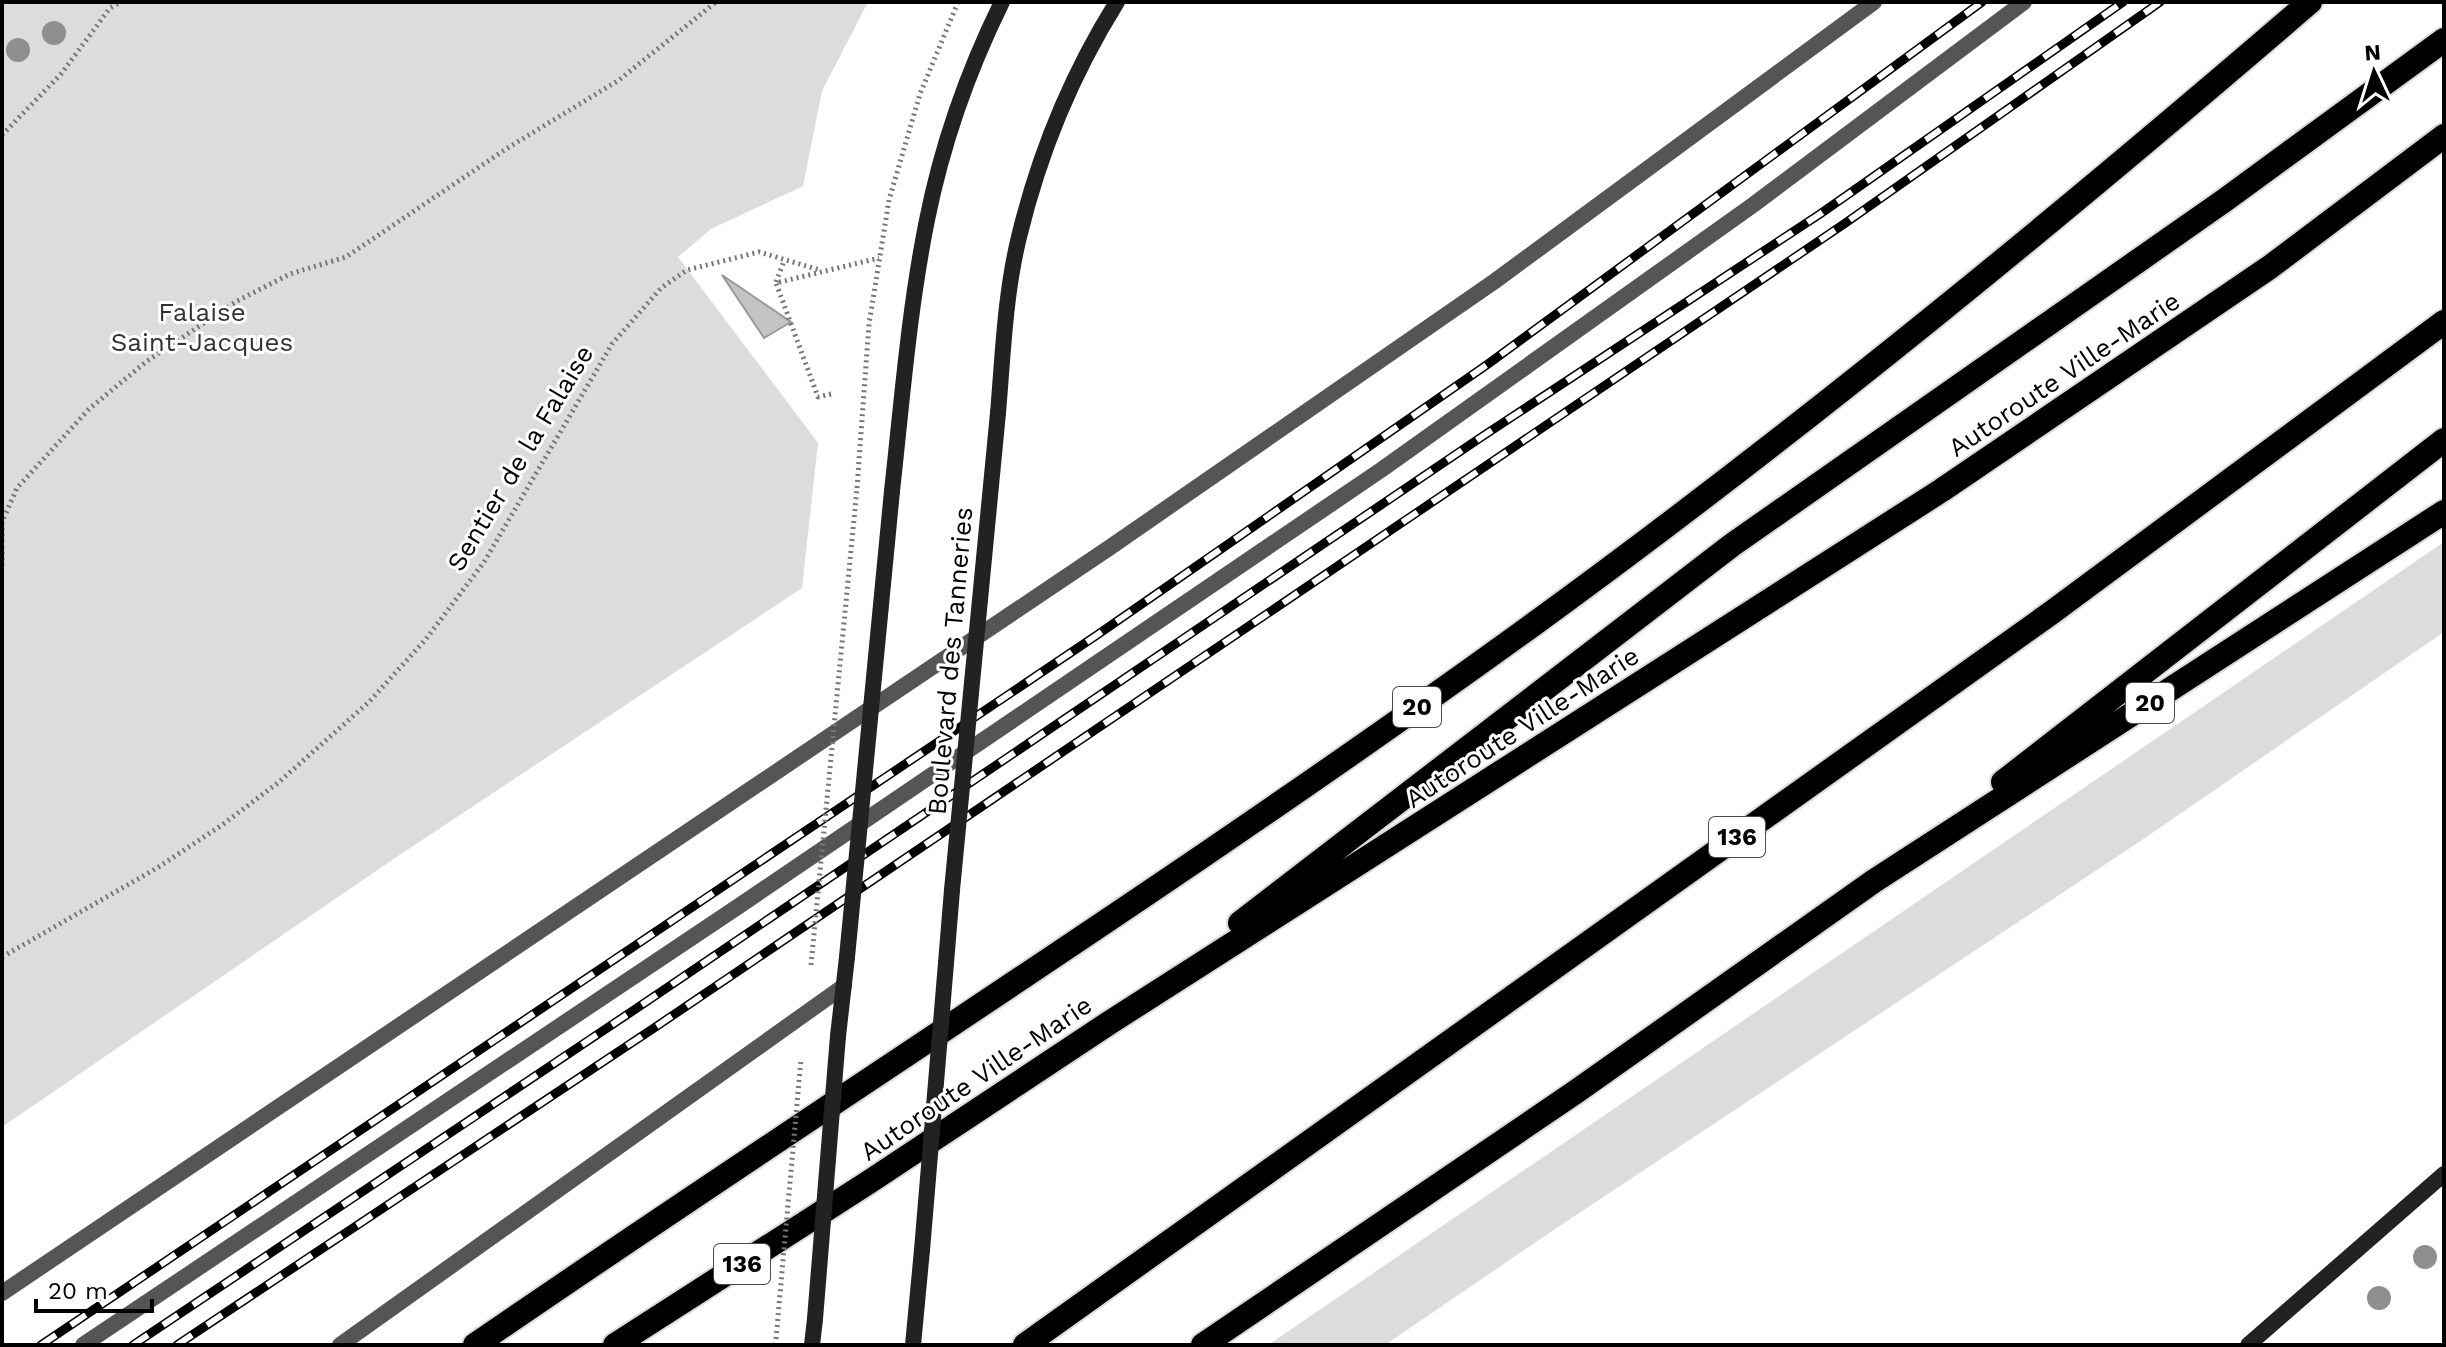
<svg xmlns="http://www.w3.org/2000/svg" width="2446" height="1347" viewBox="0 0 2446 1347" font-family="'Work Sans',sans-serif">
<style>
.green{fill:#dcdcdc}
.building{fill:#c4c4c4;stroke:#999;stroke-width:2}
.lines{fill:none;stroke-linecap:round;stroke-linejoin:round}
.highway-casing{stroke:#dbdbdb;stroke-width:28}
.path{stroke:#777;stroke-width:5;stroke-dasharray:2 4;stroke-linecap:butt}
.lane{stroke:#555;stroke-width:16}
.secondary{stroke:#222;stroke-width:16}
.highway{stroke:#000;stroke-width:24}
.rail-casing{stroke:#000;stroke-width:9}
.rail{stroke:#fff;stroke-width:6;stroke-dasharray:18;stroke-linecap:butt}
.path-bridge{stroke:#777;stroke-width:5;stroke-dasharray:2 4;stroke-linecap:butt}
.secondary-bridge{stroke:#222;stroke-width:16}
.tree{fill:#8f8f8f}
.labels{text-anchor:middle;stroke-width:6;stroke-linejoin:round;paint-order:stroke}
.shield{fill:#fff;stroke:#4c4c4c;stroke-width:2}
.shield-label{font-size:24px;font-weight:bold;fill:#000}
.park-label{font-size:26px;fill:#333;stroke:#fff}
.street-label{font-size:26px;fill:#000;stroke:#fff}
</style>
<rect width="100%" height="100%" fill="#fff"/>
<!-- green -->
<path class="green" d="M2,2H868L822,91L803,186L711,229L678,257L818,443L802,588L395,858L2,1127Z
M2444,542V632L2145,838L1555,1229L1385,1345H1268Z"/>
<!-- building -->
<path class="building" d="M722,275L791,322L764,338Z"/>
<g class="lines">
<!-- highway casing -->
<g class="highway-casing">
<path id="highway" d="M2003,782L2444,440
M1240,923L1732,545L2225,200L2444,40
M475,1345C827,1103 1188,875 1534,624C1802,429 2059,218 2310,2
M615,1345L869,1182L1109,1023L1942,490L2270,267L2444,136
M1025,1345L2051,613L2444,322
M1203,1345L1577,1091L1874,881L2444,512"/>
</g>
<!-- path -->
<path class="path" d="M2,135L61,74L110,8L121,2
M776,282L784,261
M831,394L818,397L776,283L879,258
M857,488L869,324L889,200L920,94L958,2
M2,566V522L17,488L89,409L147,361L237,301L290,274L346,257L506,149L619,80L716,2
M2,957L157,868L222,825L279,782L369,702L426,639L484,562L612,344L661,288L687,270L759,252L820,270
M775,1345L776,1339"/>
<!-- lane -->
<path class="lane" d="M2,1293L1109,548L1495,281L1874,2
M83,1345L736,908L1381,470L1753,205L2024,2
M340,1345L844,986"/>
<!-- secondary -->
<path class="secondary" d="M998,413C1003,354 1005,294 1019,237C1039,154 1072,74 1117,2
M892,491C902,401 909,309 927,220C942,145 968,71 1002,2
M946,963L952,890
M838,1036L847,957
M812,1345L815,1319
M913,1345L922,1250
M2248,1345L2444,1174"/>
<!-- highway -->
<use href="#highway" class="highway"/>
<!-- rail casing -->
<g class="rail-casing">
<path id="rail" d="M41,1345L1097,635L1488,364L1982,2
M133,1345L637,1008L1480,438L1820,214L2123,2
M177,1345L654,1028L1499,457L1844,224L2160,2"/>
</g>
<!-- rail -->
<use href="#rail" class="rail"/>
<!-- path-bridge -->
<path class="path-bridge" d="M811,965L857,488
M776,1339L801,1059"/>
<!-- secondary-bridge -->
<path class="secondary-bridge" d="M952,890L998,413
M847,957L892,491
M922,1250L946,963
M815,1319L838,1036"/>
</g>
<!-- trees -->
<g class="tree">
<circle cx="54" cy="33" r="12"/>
<circle cx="18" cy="50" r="12"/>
<circle cx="2425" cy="1257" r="12"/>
<circle cx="2379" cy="1298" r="12"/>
</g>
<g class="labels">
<!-- shield labels -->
<g class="shield">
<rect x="2126" y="683" width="48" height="40" rx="6"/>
<rect x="1393" y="687" width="48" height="40" rx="6"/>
<rect x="1709" y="817" width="56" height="40" rx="6"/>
<rect x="714" y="1244" width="56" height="40" rx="6"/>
</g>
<g class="shield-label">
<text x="2150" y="711">20</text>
<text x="1417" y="715">20</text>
<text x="1737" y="845">136</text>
<text x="742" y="1272">136</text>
</g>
<!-- park labels -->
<g class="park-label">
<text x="202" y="321">Falaise<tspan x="202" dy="30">Saint-Jacques</tspan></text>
</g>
<!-- street labels -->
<g class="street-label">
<text transform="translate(2064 374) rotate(-34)" y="9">Autoroute Ville-Marie</text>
<text transform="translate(520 458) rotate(-59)" y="9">Sentier de la Falaise</text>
<text transform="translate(950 661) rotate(-85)" y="9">Boulevard des Tanneries</text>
<text transform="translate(1522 727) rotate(-33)" y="9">Autoroute Ville-Marie</text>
<text transform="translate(976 1078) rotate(-34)" y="9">Autoroute Ville-Marie</text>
</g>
</g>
<!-- border -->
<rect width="2446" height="1347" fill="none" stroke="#000000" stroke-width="8"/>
<!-- north arrow -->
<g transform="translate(2374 72) rotate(356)" stroke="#ffffff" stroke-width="6" paint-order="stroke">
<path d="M0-6L14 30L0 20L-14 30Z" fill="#000000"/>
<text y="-12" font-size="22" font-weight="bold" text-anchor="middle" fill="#000000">N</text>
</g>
<!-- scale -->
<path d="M36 1299v12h116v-12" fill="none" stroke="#000000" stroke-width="4"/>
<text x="48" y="1299" font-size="24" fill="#000000" stroke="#ffffff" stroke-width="6" paint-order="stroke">20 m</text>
</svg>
